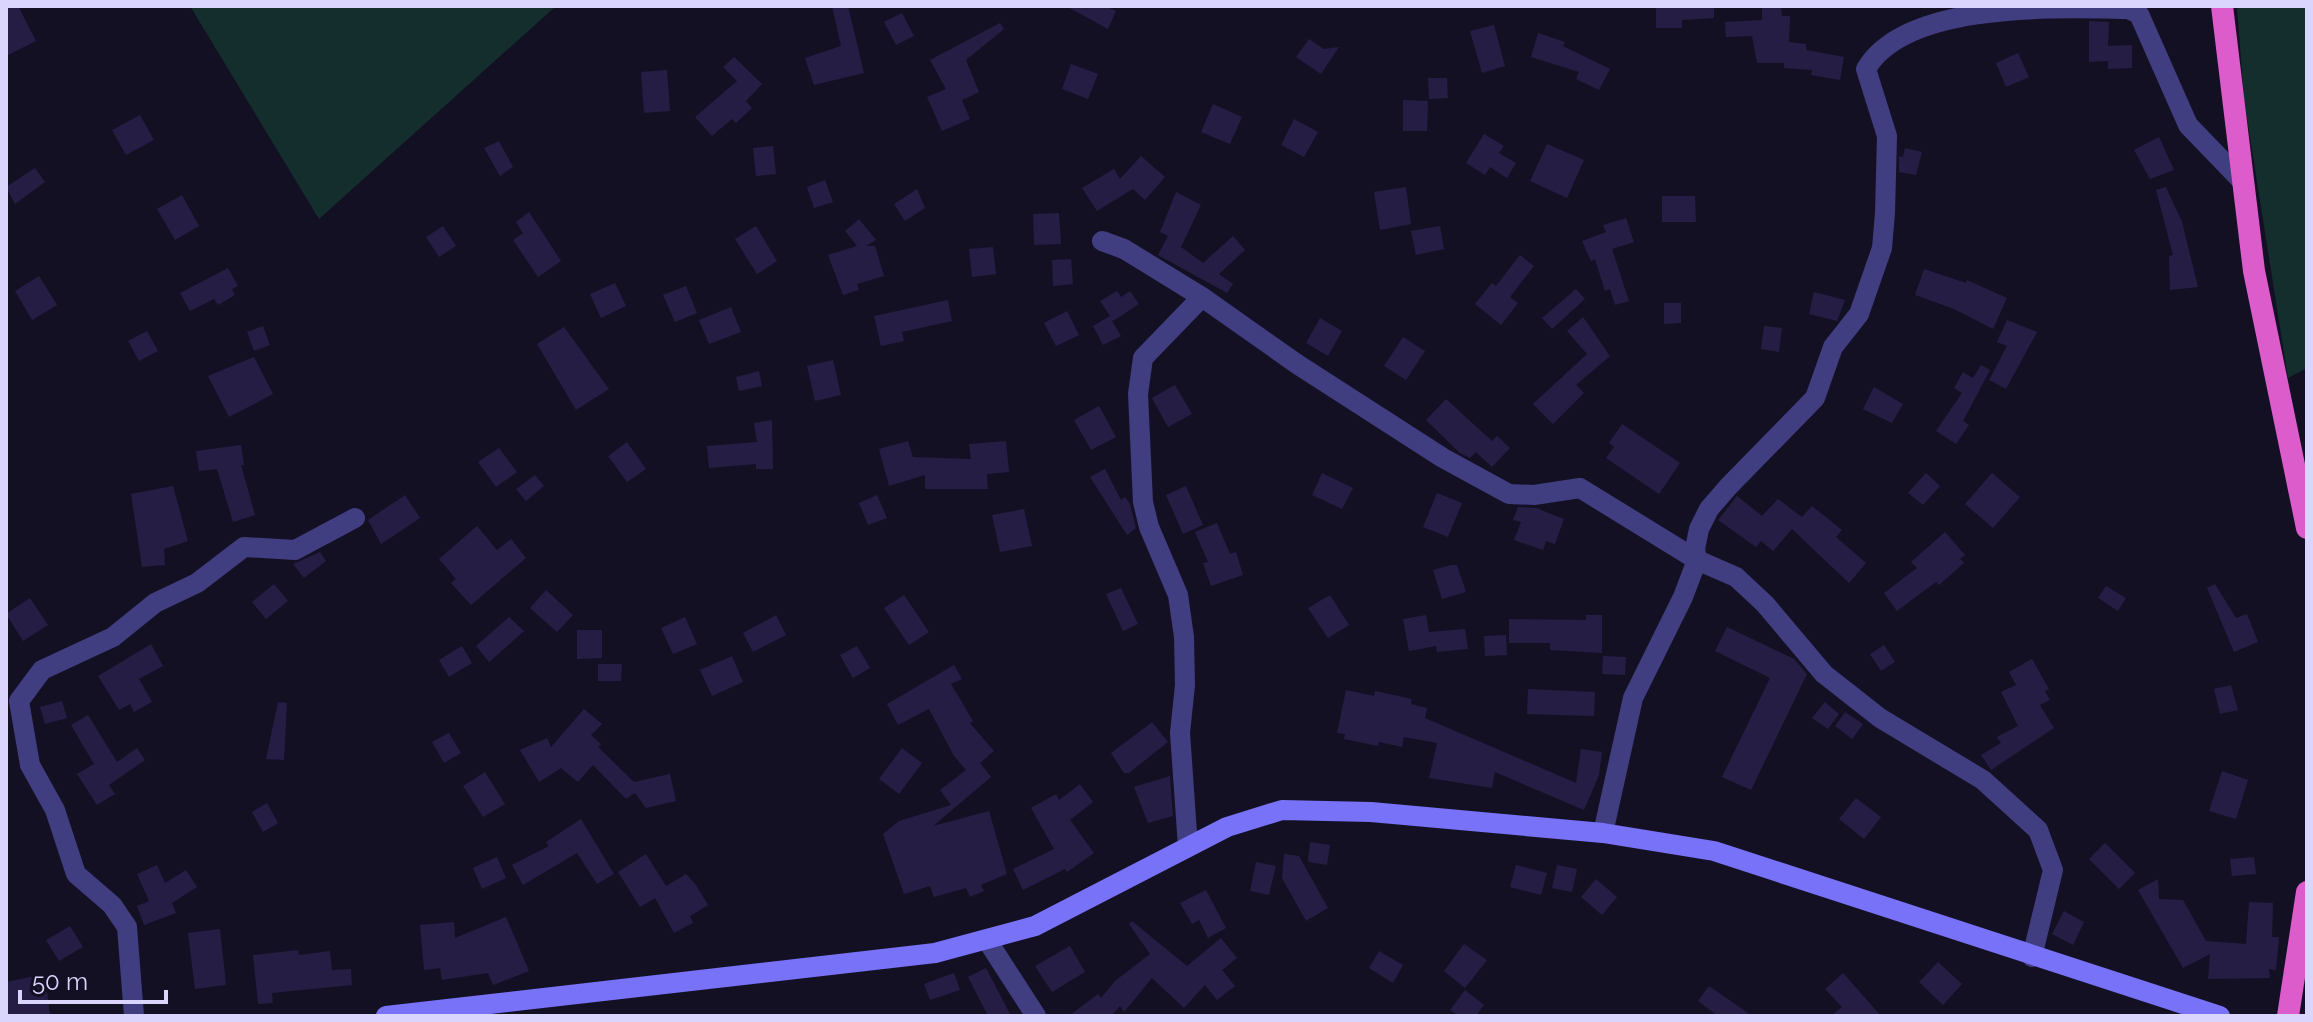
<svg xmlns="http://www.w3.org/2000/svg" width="2313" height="1022" viewBox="0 0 2313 1022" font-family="Raleway,sans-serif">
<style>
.green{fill:#132e2d}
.building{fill:#261d44}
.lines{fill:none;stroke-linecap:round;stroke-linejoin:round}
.minor{stroke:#413d81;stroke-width:20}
.secondary{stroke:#7772f7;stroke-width:20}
.trunk{stroke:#dc5ccc;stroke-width:22}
</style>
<rect width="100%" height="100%" fill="#141024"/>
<!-- green -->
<path class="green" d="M190,6H556L319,219Z
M2237,6H2307V368L2288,378L2244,99Z"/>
<!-- building -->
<path class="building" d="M6,6H18L36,41L6,56Z
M832,6H848L864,73L814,85L805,58L841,46Z
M1066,6H1105L1116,11L1108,29Z
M1656,6H1714V18L1682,20V28H1656Z
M1762,6H1781L1782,16H1790L1789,42L1806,44V50L1844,57L1840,80L1811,75L1812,70L1784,68V63H1757L1752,36L1726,37L1725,22L1762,20Z
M902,13L914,36L896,45L884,22Z
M2089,21L2109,22L2108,46L2132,45V68L2108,69V61L2089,62Z
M1000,23L1004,29L966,60L979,92L962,100L970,119L942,131L927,97L946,89L930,60Z
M1494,25L1505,66L1482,73L1470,31Z
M1538,33L1565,42L1563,46L1610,69L1599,90L1576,79L1579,72L1531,57Z
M1309,39L1324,49L1339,47L1321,74L1296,57Z
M2018,53L2029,77L2006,87L1996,63Z
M734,57L762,84L746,101L752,108L736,123L732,119L712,136L695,117L737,81L723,67Z
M1071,64L1098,74L1088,99L1062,89Z
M667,70L670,111L644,113L641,72Z
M1428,78H1447L1448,98L1429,99Z
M1403,100L1428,101L1427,131H1403Z
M1213,104L1242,117L1230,144L1201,132Z
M140,115L154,140L126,155L112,130Z
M1294,119L1318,132L1304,157L1281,145Z
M1484,134L1504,146L1499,153L1516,163L1507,178L1490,167L1485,175L1466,163Z
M2159,137L2174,170L2150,179L2134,150Z
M499,141L513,167L500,176L484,148Z
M1547,144L1584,160L1567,198L1530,181Z
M773,146L776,174L756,176L753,148Z
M1905,148L1922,152L1916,175L1899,172V156L1903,157Z
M1141,156L1165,177L1145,200L1133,189L1097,211L1082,188L1114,169L1120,179Z
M35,168L45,182L15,204L6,187Z
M825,180L833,202L814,208L807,187Z
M1406,187L1411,224L1380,230L1374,192Z
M2166,187L2182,222L2198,287L2170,290L2169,256L2173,255L2156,190Z
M917,189L925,208L905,221L894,204Z
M1176,192L1201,205L1181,247L1203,263L1233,236L1245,250L1219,274L1233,284L1227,293L1158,255L1168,236L1160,232Z
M182,195L199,226L175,240L157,209Z
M1662,196H1695L1696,222H1662Z
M529,212L561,261L538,277L513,240L523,233L516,222Z
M1059,213L1061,244L1034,245L1033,214Z
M1626,218L1634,242L1612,249L1629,301L1615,305L1610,289L1605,291L1595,259L1591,261L1582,241L1606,232L1603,225Z
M859,219L876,240L866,246H875L884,276L857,284L859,290L843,295L828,255L857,246L845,231Z
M443,226L456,246L439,257L426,237Z
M756,226L777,261L757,274L735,239Z
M1440,226L1444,249L1416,255L1411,231Z
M993,247L996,274L972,277L969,249Z
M1520,255L1534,266L1510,297L1518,303L1501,325L1475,304L1492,283L1496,286Z
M1071,259L1073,284L1053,286L1052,260Z
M228,268L238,286L232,289L235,295L218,305L214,299L190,311L180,293Z
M1924,269L1966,283L1967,280L2007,298L1993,329L1954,309L1915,295Z
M39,276L57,305L32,320L15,291Z
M615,283L626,306L601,318L590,294Z
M686,286L697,313L675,322L663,295Z
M1576,289L1585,299L1552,329L1542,318Z
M1117,291L1121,297L1130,291L1139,304L1113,321L1111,319L1121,336L1103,345L1093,326L1110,316L1100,301Z
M1814,292L1845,300L1837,321L1809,314Z
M948,300L952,321L902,332L904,341L881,346L874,316Z
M1664,303H1681V323L1664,324Z
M731,307L741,332L709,344L699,320Z
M1067,311L1079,335L1056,346L1044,323Z
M1583,317L1610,356L1576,385L1584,393L1553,424L1533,404L1587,354L1567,331Z
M1320,318L1342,331L1328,356L1306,343Z
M2007,320L2037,332L2006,389L1989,380L2007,346L1997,342Z
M263,326L270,345L254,351L247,332Z
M1764,326L1782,328L1779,352L1761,349Z
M564,327L609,389L576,410L537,344Z
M147,331L158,351L139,361L128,341Z
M1403,337L1425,351L1406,380L1384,366Z
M254,357L273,394L229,417L208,376Z
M833,360L841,395L815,401L807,366Z
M1981,365L1990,370L1963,421L1969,425L1956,444L1936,431L1962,393L1954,388L1963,372L1973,378Z
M759,371L762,386L739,391L736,377Z
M1175,385L1192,414L1168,427L1152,398Z
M1874,387L1903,404L1892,423L1863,409Z
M1446,399L1492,441L1497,436L1510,448L1492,467L1476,452L1470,458L1460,453L1426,420Z
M1099,406L1116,437L1091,450L1074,420Z
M772,420L773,469H756V464L709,468L707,446L757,442L754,423Z
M1622,424L1680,463L1659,494L1606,458L1614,447L1609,443Z
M908,441L913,457L971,459L969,444L1006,441L1009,472L987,474L988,489H925V475L889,486L879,449Z
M627,442L646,469L627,482L608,456Z
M241,445L244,465H241L255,515L233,522L217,469L199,471L196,451Z
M499,448L517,472L496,487L478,462Z
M1105,469L1121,500L1125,497L1130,504L1136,528L1127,535L1090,477Z
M1322,473L1353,488L1342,509L1312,495Z
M1926,473L1940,486L1923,505L1908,493Z
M1992,473L2020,497L1993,528L1965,504Z
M535,475L544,486L526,501L516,489Z
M173,486L188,541L164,549L165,565L142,567L131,494Z
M1186,486L1203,525L1183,534L1166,495Z
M1437,493L1462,503L1448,537L1423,527Z
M405,495L420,518L381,544L368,520Z
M877,495L887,518L868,525L859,503Z
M1737,496L1762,516L1778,499L1802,517L1812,506L1842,530L1836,537L1866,563L1849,583L1792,529L1773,551L1761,541L1756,547L1718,520Z
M1518,507L1536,508L1564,519L1555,544L1546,541L1543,550L1514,540L1521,522L1513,520Z
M1024,509L1032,546L1000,552L992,515Z
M1217,523L1230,554L1236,552L1243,575L1211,586L1203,563L1208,562L1195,532Z
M477,526L497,550L511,539L526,558L471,605L451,583L456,579L439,559Z
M1945,532L1965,555L1960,559L1964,563L1939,585L1936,582L1897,611L1884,593L1917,568L1911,562Z
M320,552L326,561L304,578L293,564Z
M1451,565H1457L1466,592L1442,599L1433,570Z
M274,584L288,601L266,619L252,602Z
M2215,584L2236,618L2247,614L2258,642L2234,652L2207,588Z
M2106,586L2126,598L2118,611L2098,598Z
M1121,588L1138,624L1123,631L1106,594Z
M546,590L573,615L557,632L530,608Z
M904,595L929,632L909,645L884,608Z
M1330,595L1349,625L1328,638L1308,608Z
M30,598L48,625L23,641L6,614Z
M776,615L786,635L753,652L743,633Z
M1426,615L1429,632L1465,629L1468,649L1437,652L1436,646L1409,651L1403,619Z
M1586,615H1602V653L1550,650V643H1509V619L1586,620Z
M509,617L524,631L489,662L476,646Z
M685,617L697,644L673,654L661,628Z
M1727,627L1794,659L1807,674L1751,790L1722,777L1770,678L1715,651Z
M577,630H602V658L577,659Z
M1506,635L1507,655L1485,656L1484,636Z
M151,644L163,666L139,679L152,702L134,712L130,704L119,710L98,676Z
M1884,645L1895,662L1881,671L1870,654Z
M462,646L472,663L449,677L439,660Z
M857,646L870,668L853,678L840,655Z
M732,656L743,682L712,696L700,670Z
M1603,656L1626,657L1625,675L1602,674Z
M2032,659L2049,689L2045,691L2050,700L2040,705L2054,728L1991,770L1981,755L2001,743L1997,737L2018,726L2001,692L2016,685L2009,672Z
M598,664H622L621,681H598Z
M954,665L962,679L951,684L973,721L970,723L994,751L980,763L991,777L933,826L989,811L1007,874L981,885L984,891L970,897L966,888L934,897L930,886L904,894L883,834L899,821L951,805L940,790L966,770L954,756L929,709L898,725L887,704Z
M2231,685L2238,710L2220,714L2214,689Z
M1528,689L1595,692L1594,716L1527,714Z
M1346,690L1374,696L1375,691L1412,699L1411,704L1427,708L1425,718L1576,783L1581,749L1602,752L1599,775L1584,810L1495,772L1492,788L1429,778L1437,743L1404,737L1402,747L1379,742L1378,746L1344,739L1345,734L1337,733Z
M62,701L67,718L45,724L40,707Z
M278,702L287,703L284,760L266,759Z
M1825,702L1839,714L1828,729L1812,718Z
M584,709L602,724L591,735L601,744L598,747L634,782L670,774L676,801L646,808L635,793L626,799L593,765L578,782L561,768L539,782L520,750L547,738L551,747Z
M1845,712L1863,724L1852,739L1835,726Z
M88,715L117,762L137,748L145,760L109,785L115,794L97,805L77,774L94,764L71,725Z
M1152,722L1168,742L1129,773H1124L1111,753Z
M449,733L461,753L444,763L432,742Z
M902,748L922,763L899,794L879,779Z
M2222,771L2248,780L2236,819L2209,811Z
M485,772L505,804L483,817L463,786Z
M1170,776L1173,816L1148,823L1134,787Z
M1080,784L1093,802L1070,820L1094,853L1067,872L1065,869L1023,890L1013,869L1054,849L1031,808L1056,794L1059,800Z
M1856,798L1881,817L1864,839L1839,819Z
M267,803L278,823L263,832L252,812Z
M581,819L614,874L597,884L577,853L523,885L512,865L549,846L546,842Z
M1310,842L1330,845L1327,865L1308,862Z
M2105,843L2135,873L2119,889L2089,859Z
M646,854L666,886L686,874L696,885L708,905L690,916L693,923L674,933L655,898L640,907L618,872Z
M1284,854L1299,856L1328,908L1306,921L1282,878Z
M497,857L506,878L482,889L473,868Z
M2254,857L2256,874L2232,876L2230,859Z
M1256,862L1276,866L1269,895L1250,891Z
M157,865L165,883L186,870L197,887L172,903L176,913L144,925L137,906L149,901L137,874Z
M1516,865L1547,873L1541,895L1510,887Z
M1557,865L1577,869L1572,892L1552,888Z
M1596,879L1617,897L1602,915L1581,897Z
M2158,879L2159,899L2183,900L2206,941L2246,944L2249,902L2273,903L2272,937H2279L2276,970L2269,969L2270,978L2208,979L2210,954L2183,968L2138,890Z
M1206,890L1226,928L1208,938L1199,920L1192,924L1180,903Z
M2064,911L2084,922L2073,945L2052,934Z
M506,917L529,971L493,985L488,973L442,980L440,968L424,970L420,925L454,922L455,938Z
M1132,921L1187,966L1221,938L1237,958L1222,970L1235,986L1217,1000L1205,985L1184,1008L1152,978L1124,1012L1120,1006L1111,1016H1069L1098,994L1101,998L1115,981L1150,954L1129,924Z
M70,926L83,947L59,961L46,940Z
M220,929L226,985L195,989L188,933Z
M1464,944L1487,960L1465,988L1444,971Z
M1070,946L1085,972L1052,992L1035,966Z
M298,950L299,955L330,951L332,970L351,969L352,985L272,993L273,1003L258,1004L253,955Z
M1379,951L1403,965L1393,983L1369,968Z
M1938,962L1962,984L1943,1005L1919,982Z
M986,968L1011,1016H988L968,977Z
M954,973L960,990L930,1000L924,984Z
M1843,973L1859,991L1881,1016H1831L1842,1007L1825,989Z
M45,974L50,1016H6V982Z
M1709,986L1722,995L1752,1016H1718L1698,1001Z
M1465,990L1484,1005L1476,1016H1459L1450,1010Z"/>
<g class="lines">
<!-- minor -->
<path class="minor" d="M1102,241L1124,249L1202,297L1297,364L1443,458L1509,494L1534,495L1580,488L1697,560L1736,577L1765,604L1824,674L1880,718L1983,780L2038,830L2053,870L2032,957
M1603,833L1633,698L1683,597L1697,560L1695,549L1699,529L1709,509L1728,487L1815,398L1833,347L1859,314L1882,248L1885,213L1887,136L1866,69C1906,1 2058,8 2128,9L2139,14L2188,125L2240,179
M1188,847L1180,733L1185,685L1184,637L1178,595L1149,527L1143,502L1138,394L1143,358L1202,297
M987,940L1036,1016
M134,1016L127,927L112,905L76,874L55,810L30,765L19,701L42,670L113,637L155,603L197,583L244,547L295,550L355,518"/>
<!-- secondary -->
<path class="secondary" d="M386,1016L935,953L1035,926L1227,827L1282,810L1371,812L1603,833L1714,851L2220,1016"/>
<!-- trunk -->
<path class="trunk" d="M2222,6L2254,271L2307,528
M2288,1016L2307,892"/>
</g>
<!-- border -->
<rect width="2313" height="1022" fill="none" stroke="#dad5fd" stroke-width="16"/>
<!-- scale -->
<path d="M20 990v12h146v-12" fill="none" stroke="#dad5fd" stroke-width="4"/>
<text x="32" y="990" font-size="24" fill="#dad5fd" stroke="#141024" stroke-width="6" paint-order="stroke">50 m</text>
</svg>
